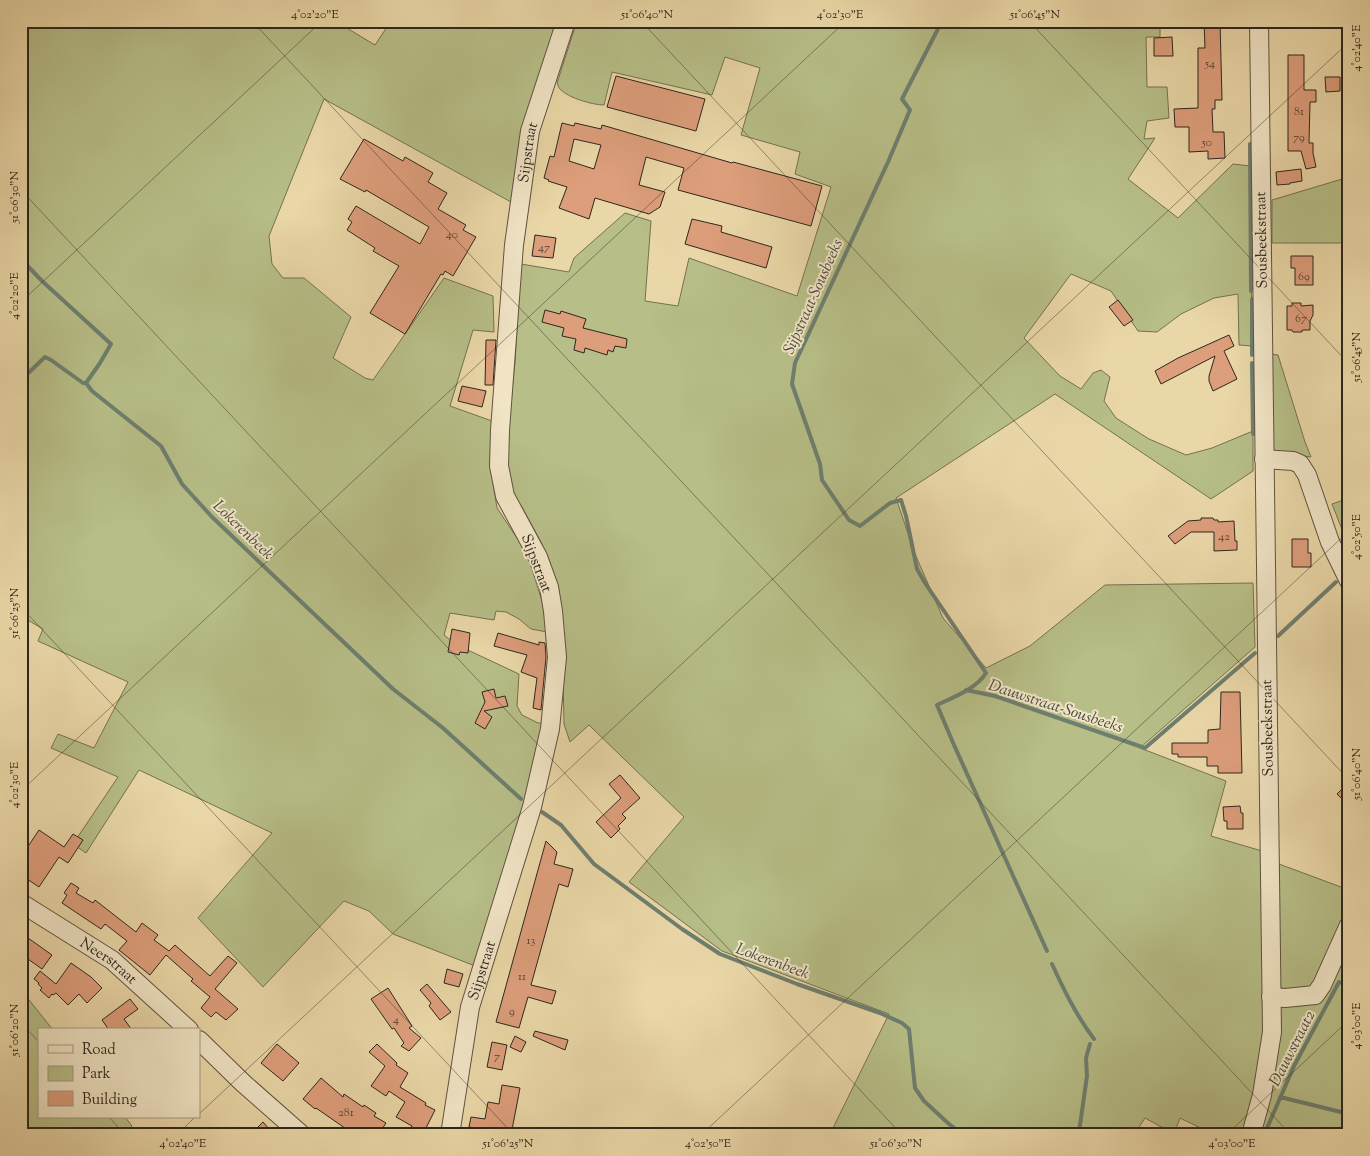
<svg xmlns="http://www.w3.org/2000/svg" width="1370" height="1156" viewBox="0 0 1370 1156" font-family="'Sorts Mill Goudy',serif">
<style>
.green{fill:#b7be87;stroke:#737252}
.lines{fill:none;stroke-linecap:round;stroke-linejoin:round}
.stream{stroke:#6e7f6f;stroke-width:4}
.building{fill:#dd9e7b;stroke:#2f261e;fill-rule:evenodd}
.minor-casing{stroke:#5e5240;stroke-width:20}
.minor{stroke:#f1e5c6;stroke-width:18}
.ticks{fill:none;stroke:#2f261e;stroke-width:1;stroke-opacity:0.45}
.labels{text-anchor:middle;stroke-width:4;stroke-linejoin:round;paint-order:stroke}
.number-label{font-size:12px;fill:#5a4435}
.street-label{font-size:15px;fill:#2f261e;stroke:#f1e5c6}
.water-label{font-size:16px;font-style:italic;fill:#494b40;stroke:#f1e5c6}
.neatline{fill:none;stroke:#2f261e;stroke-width:2}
.ticks-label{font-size:12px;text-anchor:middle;fill:#2f261e}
</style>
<rect width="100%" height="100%" fill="#ead7a7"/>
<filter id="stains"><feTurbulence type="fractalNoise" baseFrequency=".004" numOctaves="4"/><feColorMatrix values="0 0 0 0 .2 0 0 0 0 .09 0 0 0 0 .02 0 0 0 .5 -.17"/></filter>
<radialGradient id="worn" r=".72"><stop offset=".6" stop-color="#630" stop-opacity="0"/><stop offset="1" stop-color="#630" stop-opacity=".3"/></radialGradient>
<!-- green -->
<path class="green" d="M21,21H335L375,45L391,21H557L511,202L324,99L269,236L272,264L283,278H304L351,317L333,358L365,378L373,380L444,278L493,296L494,332L473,330L450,406L492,421L490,463L497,508L525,550L532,569L546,614L547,632L531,629L519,619L506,612L496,611L494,620L450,613L444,635L457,645L519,674L517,706L522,715L538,723H544L525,805L475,966L393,934L369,911L344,901L263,987L198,918L272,833L139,770L86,853L73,844L118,777L51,748L58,734L94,748L128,682L38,641L43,629L21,616Z
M577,21H1160V37H1146L1147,87H1167L1169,118L1147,121L1144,139L1155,138L1128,179L1178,218L1233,164L1250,166L1252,346L1239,345L1238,294L1214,298L1181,314L1157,332L1138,331L1111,291L1071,274L1024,338L1060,376L1081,389L1093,373L1101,370L1110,377L1104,401L1116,418L1149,439L1186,455L1212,448L1253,431V471L1211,499L1055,394L896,498L915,554L943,618L986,668L1030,646L1105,585L1253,583L1255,647L1140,748L1226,781L1211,836L1262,851L1266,1034L1255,1095L1243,1135H1215L1180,1118L1174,1134L1145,1118L1138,1129L1136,1135H836L831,1132L889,1014L722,951L629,882L684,817L589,725L570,742L564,724L562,624L556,581L542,544L522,507L511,491L507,467L509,422L515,362L521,264L569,272L574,258L625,213L651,221L645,301L678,306L689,258L797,296L831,187L795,174L800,152L741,135L760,68L725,57L712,95L612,72L604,105C593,105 569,98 561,90C559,89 558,85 557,83Z
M1349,177V243H1272V200Z
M1270,354L1278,355L1305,442L1311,457L1272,452Z
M1349,498V547L1332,504Z
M1279,864L1349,890V910L1317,985L1309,992L1288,990L1278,987Z
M1349,942V1135H1259L1279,1004L1300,1006L1322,1000Z
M22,991L53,1030H39V1117H125L132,1126L122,1135H21Z
M456,1126L495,1135H455Z"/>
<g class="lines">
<!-- stream -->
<path class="stream" d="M942,21L902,99L910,110L888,162L795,363L792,384L820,464L822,480L849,520L860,526L890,503L901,500L906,516L917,569L925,583L986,673C976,689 954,697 937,705L954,745L1047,951
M1250,144L1251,291
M21,259L42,281L111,344L100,363L86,383L92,391L161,446L182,484L212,517L393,689L443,728L521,799
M1252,299V355
M1252,363L1253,434
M21,380L45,357L51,360L83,383H86
M1278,636L1336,582
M966,690L995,696L1145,748L1255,653
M542,812L561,825L594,864L682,929L720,954L797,984L880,1013L902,1023L909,1029L915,1088L924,1101L949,1124L964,1135
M1052,964C1064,990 1076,1015 1094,1039
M1280,1097L1349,1114
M1077,1135L1080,1125L1087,1076L1086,1058L1090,1044
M1264,1135L1294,1066L1339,982L1349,986"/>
</g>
<!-- building -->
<path class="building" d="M1204,21H1220L1222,100H1215V109H1212L1213,132H1224L1225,158L1208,159V151L1189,152V127H1175L1174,109L1198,108V48H1205Z
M1172,37L1173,56H1154V38Z
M1288,55H1304V90H1316V102H1310L1309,143H1313V153L1316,167L1306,169L1301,151H1288Z
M616,76L705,99L696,131L607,107Z
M1325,77H1340V91L1326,92Z
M562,123L574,126L575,123L601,129L602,125L732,163L733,162L822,186L811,226L678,190L684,168L646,157L639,185L665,192L660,207L649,214L595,198L589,219L559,208L567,187L548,181L549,180L544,178L550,156L554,157ZM574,139L601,145L594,169L569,161Z
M364,139L403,161L405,157L433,173L428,182L447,193L438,209L466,225L463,230L476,237L453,276L445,271L443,275L441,274L405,334L370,313L399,266L373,251L375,248L347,230L352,222L348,219L356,206L420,244L429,227L366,190L365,192L340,179Z
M1301,169L1302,181L1290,183V184L1277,185L1276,172Z
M692,219L722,226L721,232L772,247L766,268L685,244Z
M535,235L556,238L553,258L532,256Z
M1291,256H1313V285H1295V268H1291Z
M1118,300L1133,320L1124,326L1109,307Z
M1292,303H1301V306L1313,305V315L1310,321V330H1302V332H1293L1292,330H1287V306H1292Z
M545,310L560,314L561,311L586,319L583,328L627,339L626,348L615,346L613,352L608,350L607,355L585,348L584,353L574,350L576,339L562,336L564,328L542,322Z
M1229,335L1234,346L1224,351L1237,379L1213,391L1209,381V376L1215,356L1161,384L1155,371L1178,358Z
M486,340H496L493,385H485Z
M462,386L486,391L482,407L458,401Z
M1201,518H1213L1214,520H1218V522L1234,521L1235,541H1237V550L1214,551V532H1191L1175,544L1168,536L1188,521L1201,520Z
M1292,539H1308V553H1311V567H1292Z
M452,629L470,633L468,653L460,652L459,655L448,652Z
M498,633L539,645V642L545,643L546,657L541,710L533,708L537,678L521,672L527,655L494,646Z
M494,689L496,698L505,696L508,706L484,711L492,717L485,729L475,723L485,702L482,692Z
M1221,692H1240L1242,773H1218V766H1207V757H1178V754H1172V743H1208V730L1220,729Z
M620,775L640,798L622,814L626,818L618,826L620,829L611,838L596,822L621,798L609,784Z
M1349,782V806L1337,794Z
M1240,806L1241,813H1243V829H1227V821H1224L1223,807Z
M39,830L64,847L73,834L83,840L68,863L59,857L39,887L21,875V867L28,857L23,854Z
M546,841L557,852L554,864L573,869L568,887L559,884L531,985L556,991L552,1004L528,997L519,1028L496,1022Z
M71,883L79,888L76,893L93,903L95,900L136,932L142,923L158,935L154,940L169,951L175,945L210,976L228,956L237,963L215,989L238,1009L226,1020L216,1012L211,1017L201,1008L210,997L191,981L193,979L166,955L150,975L119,950L127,941L105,924L101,929L62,903L67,895L64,893Z
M21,933L52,955L42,969L21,954Z
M71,963L91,977L102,988L87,1003L79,994L68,1005L56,993L53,995L52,994L49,998L40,990L42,988L38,984L39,983L34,979L40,971L56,984Z
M447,969L463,974L459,987L444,983Z
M427,984L451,1012L440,1020L429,1006L431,1003L420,990Z
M388,988L412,1026L409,1028L421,1038L409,1051L401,1046L404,1043L394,1028L392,1029L371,999Z
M130,999L138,1009L124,1019L132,1030H109L102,1020Z
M535,1031L568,1040L565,1050L533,1036Z
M515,1036L526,1042L521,1052L510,1047Z
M492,1042L507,1045L502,1070L487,1067Z
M277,1044L299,1063L283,1081L261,1063Z
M377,1044L397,1063L396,1065L408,1073L400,1087L426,1103L425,1105L435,1110L423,1134L411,1128L412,1126L396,1117L405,1102L389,1091L386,1096L371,1086L385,1066L369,1052Z
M321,1078L343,1097L344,1094L363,1107L364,1105L376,1113L374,1116L386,1123L378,1135H355L316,1108L315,1109L303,1099Z
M502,1085L520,1088L511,1135L469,1127L471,1117L485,1119L488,1102L499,1104Z
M263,1122L270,1130L266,1135H250Z"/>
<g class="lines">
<!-- minor casing -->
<g class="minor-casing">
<g id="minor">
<path d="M1264,459L1293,461L1300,464L1307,475L1330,542L1349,581"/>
<path id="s1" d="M21,903L112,960L189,1030"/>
<path d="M1271,997L1285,998L1315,995L1322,985L1349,925"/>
<path d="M199,1040L243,1083L302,1135"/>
<path id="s2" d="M450,1135L470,1007L532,807L550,729L557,657L553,611L549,587L538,557L505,496L499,466L500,430L514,245L530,131L566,21"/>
<path d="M1251,1135L1262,1095L1272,1032L1259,21"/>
</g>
</g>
<!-- minor -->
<use href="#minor" class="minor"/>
</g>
<!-- ticks -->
<path class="ticks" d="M252,21L1291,1135M641,21L1349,780M1029,21L1349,364M21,190L902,1135M21,302L322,21M21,607L514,1135M21,791L846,21M21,1023L39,1042M199,1114L1349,42M109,1117L125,1135M177,1135L195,1117M701,1135L1349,531M1226,1135L1349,1020"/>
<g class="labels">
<!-- number labels -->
<g class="number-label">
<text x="1210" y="67">54</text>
<text x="1299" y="115">81</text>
<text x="1299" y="141">79</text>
<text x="1207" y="146">50</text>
<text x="452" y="238">40</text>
<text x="544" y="251">47</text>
<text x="1304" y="280">69</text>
<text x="1301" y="322">67</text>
<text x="1224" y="540">42</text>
<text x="531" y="944">13</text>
<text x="522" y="980">11</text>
<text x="512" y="1015">9</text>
<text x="396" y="1023">4</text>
<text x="497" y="1060">7</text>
<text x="346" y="1116">281</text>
</g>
<!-- street labels -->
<g class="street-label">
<text dy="5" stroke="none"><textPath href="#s2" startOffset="1009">Sijpstraat</textPath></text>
<text transform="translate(1261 240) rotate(-91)" y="5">Sousbeekstraat</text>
<text transform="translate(537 563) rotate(69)" y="5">Sijpstraat</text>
<text transform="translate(1267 728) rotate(-91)" y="5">Sousbeekstraat</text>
<text dy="5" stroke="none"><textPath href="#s1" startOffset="105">Neerstraat</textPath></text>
<text dy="5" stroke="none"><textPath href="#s2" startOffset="168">Sijpstraat</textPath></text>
</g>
<!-- water labels -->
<g class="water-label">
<text transform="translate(812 296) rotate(-66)" y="6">Sijpstraat-Sousbeeks</text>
<text transform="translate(244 529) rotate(44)" y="6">Lokerenbeek</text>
<text transform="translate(1056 705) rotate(18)" y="6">Dauwstraat-Sousbeeks</text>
<text transform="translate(773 960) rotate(20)" y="6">Lokerenbeek</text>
<text transform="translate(1291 1048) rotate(-63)" y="6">Dauwstraat2</text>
</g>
</g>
<!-- margin -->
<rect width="1370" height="1156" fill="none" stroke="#ead7a7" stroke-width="55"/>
<!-- legend -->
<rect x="38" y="1028" width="162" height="90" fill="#f1e5c6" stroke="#a39983"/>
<rect x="48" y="1045" width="25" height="8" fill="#f1e5c6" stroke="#a39983"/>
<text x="82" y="1054" font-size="15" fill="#2f261e">Road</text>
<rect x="48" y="1066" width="25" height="15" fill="#b7be87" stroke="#a39983"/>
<text x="82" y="1078" font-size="15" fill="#2f261e">Park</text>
<rect x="48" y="1091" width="25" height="15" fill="#dd9e7b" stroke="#a39983"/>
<text x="82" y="1104" font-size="15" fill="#2f261e">Building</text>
<rect x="28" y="28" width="1314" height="1100" class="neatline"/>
<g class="ticks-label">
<text x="315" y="18">4°02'20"E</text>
<text x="647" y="18">51°06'40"N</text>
<text x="840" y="18">4°02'30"E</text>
<text x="1035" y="18">51°06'45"N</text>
<text transform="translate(1356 48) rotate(-90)" y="4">4°02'40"E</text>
<text transform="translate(14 197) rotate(-90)" y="4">51°06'30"N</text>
<text transform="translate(14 296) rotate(-90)" y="4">4°02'20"E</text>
<text transform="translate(1356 357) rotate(-90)" y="4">51°06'45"N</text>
<text transform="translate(1356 537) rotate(-90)" y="4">4°02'50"E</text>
<text transform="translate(14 613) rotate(-90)" y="4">51°06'25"N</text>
<text transform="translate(1356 774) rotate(-90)" y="4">51°06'40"N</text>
<text transform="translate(14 785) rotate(-90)" y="4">4°02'30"E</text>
<text transform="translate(1356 1026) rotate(-90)" y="4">4°03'00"E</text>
<text transform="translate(14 1030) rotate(-90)" y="4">51°06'20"N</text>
<text x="183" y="1147">4°02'40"E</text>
<text x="508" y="1147">51°06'25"N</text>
<text x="708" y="1147">4°02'50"E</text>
<text x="896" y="1147">51°06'30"N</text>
<text x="1232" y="1147">4°03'00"E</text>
</g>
<rect width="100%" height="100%" filter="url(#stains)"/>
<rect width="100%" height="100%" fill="url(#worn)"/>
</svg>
